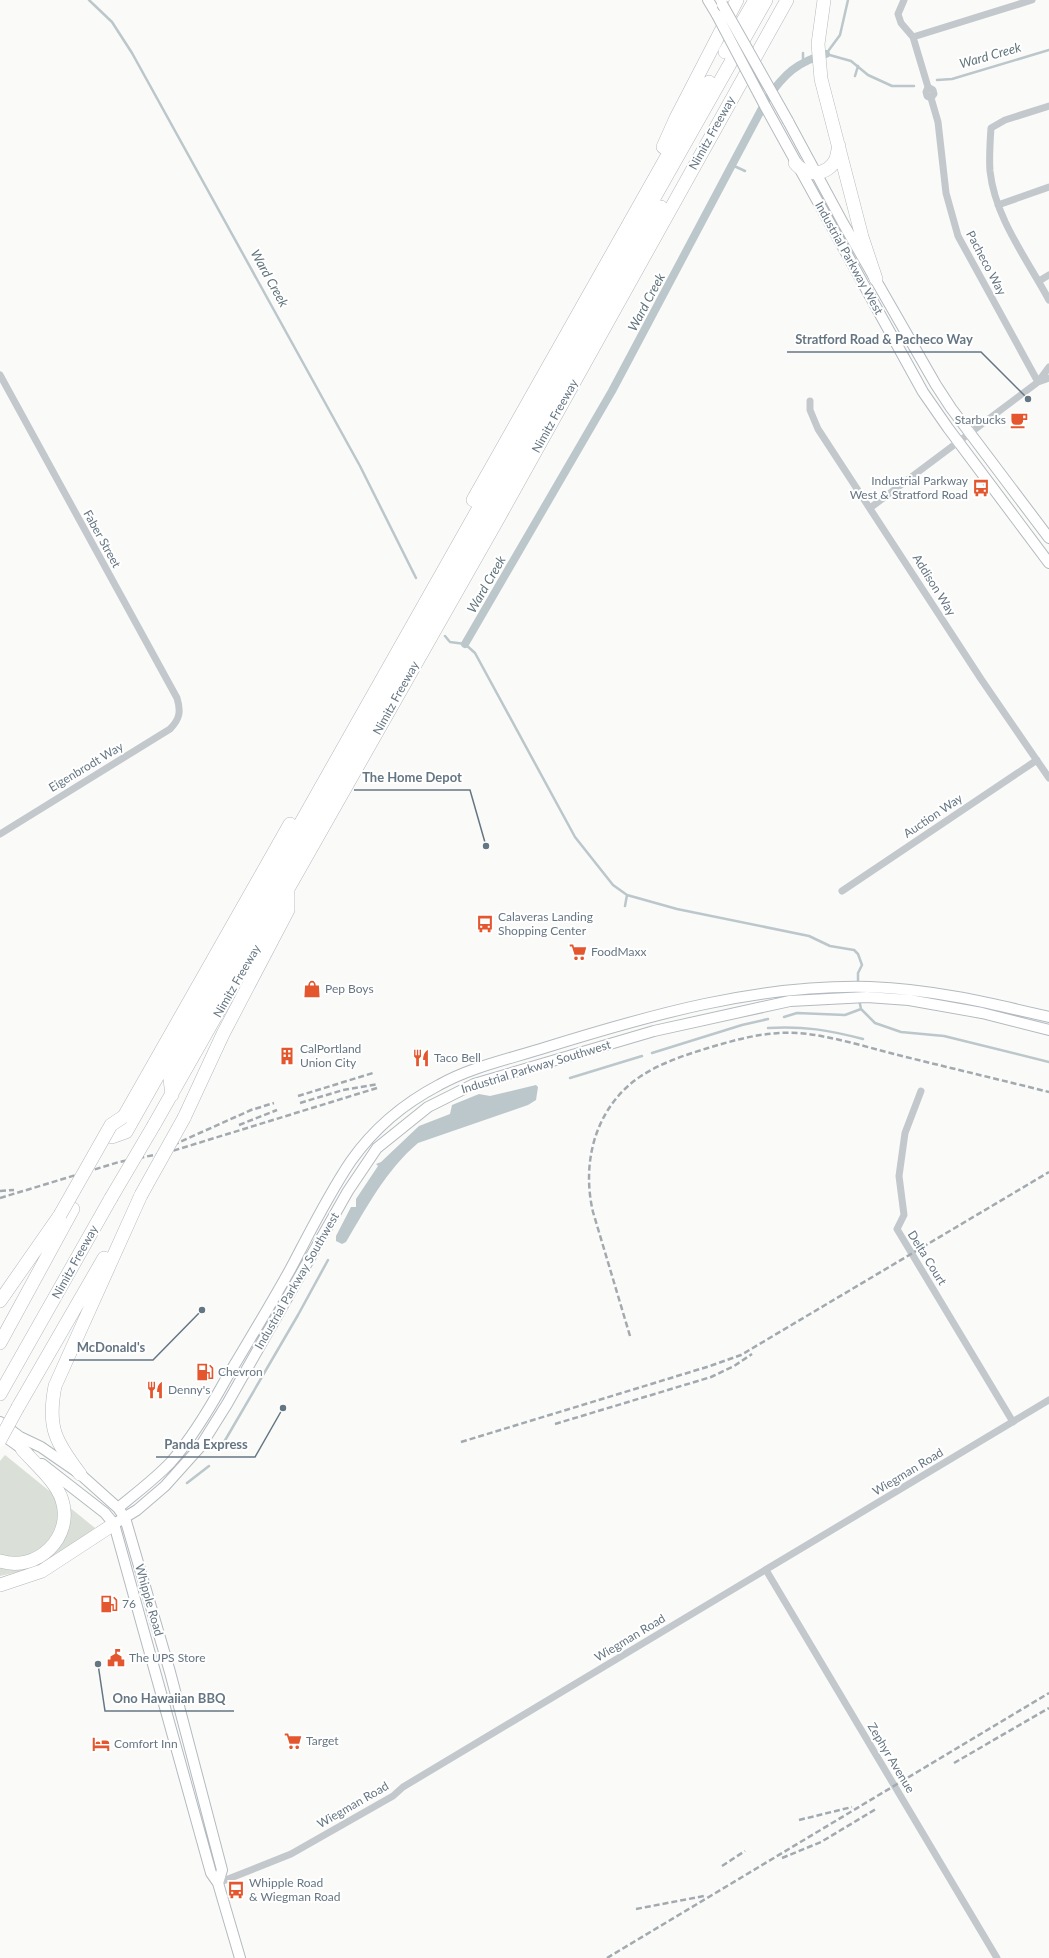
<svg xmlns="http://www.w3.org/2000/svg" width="1049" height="1958" viewBox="0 0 1049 1958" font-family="Lato,sans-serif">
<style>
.green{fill:#dadfd7}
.water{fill:#bbc7cb}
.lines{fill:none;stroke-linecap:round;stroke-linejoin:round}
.stream{stroke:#bbc7cb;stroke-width:2.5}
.canal{stroke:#bbc7cb;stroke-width:8}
.secondary-casing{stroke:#b3babf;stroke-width:12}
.motorway-casing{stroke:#b4b9bd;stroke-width:14}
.minor{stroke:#c3c8cc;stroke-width:7}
.secondary{stroke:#fff;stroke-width:10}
.motorway{stroke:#fff;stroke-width:13}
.rail{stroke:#a2aab0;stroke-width:2.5;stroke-dasharray:6 3;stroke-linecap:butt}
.secondary-bridge-casing{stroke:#b3babf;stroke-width:12;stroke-linecap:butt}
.motorway-bridge-casing{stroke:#b4b9bd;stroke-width:14;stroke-linecap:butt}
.secondary-bridge{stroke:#fff;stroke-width:10}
.motorway-bridge{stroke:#fff;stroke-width:13}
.labels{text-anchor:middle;stroke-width:4;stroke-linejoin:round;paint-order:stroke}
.street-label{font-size:12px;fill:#657683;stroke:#fff}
.poi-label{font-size:12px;fill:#657683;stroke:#fff;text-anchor:start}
.water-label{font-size:13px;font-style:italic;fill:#60757c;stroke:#fff}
.leader{fill:none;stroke:#657683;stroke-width:1.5}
.callout-dot{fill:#657683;stroke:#fff;stroke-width:1.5}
.callout-label{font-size:13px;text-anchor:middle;font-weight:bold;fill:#657683;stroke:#fff;stroke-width:4;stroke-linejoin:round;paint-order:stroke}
</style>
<rect width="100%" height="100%" fill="#fafaf8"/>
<!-- green -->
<path class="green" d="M5,1455L95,1528L40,1567L0,1576V1461Z"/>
<!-- water -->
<path class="water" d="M536,1085L538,1087L536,1100L528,1105L418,1143C386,1170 367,1207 346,1242L342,1244L336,1241V1236L351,1207H356V1199L378,1166L376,1164L381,1162L419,1126L450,1114L452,1105L479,1094L490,1096Z"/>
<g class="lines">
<!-- stream -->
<path class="stream" d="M89,0L112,22L132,53L360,466L416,578
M848,0L840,35L826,54L851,61L868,75L892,86H914
M803,53V61
M855,76L858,66
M937,80L952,79L1049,50
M732,165L745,171
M445,636L450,642L465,644L475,653L575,837L613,885L627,895L677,909L809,936L830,946L854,950L858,954L862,965L858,973V985
M625,906L627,895
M859,999L861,1009L875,1023L901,1032L944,1036L1049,1062
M784,1017L797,1013L845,1015L861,1009
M768,1028C805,1026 828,1030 863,1039
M652,1053L742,1025L768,1019
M570,1078L642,1056
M220,1449L298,1315L328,1260
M187,1483L209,1466"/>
<!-- canal -->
<path class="canal" d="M465,644L612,391L767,99C784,74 797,62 826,54"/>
<!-- secondary casing -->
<g class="secondary-casing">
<path id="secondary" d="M708,0L717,15
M765,106L923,392L948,428L1049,563
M788,121L843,223L936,385L951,408L1049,538
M0,1422L20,1437L41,1447L80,1474L118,1508L125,1518L170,1672L222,1870L218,1883
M0,1433L28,1453
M42,1464L105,1513L114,1524L211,1873L218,1883L240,1958
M118,1508C136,1493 155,1479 171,1462C193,1437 210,1408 226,1379C248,1342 270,1306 291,1268C310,1232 328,1195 351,1161C375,1127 403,1104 439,1085C471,1067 509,1059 544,1048C650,1015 758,984 870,987C931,989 990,1003 1049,1017
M114,1524L137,1510L165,1486L200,1447L227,1404L348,1191L377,1148L428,1107L474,1084L654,1031L790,1001L867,997L909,1000L982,1013L1049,1030"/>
</g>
<!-- motorway casing -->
<g class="motorway-casing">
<path id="motorway" d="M824,0L818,44L821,79L862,237L876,279
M725,52L755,0
M663,147L676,118L737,0
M795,163C806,177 828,176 836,159C837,155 838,150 839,146
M473,500L709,82
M172,1095L170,1079L178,1063L661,207
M184,1118L223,1034L288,910V893
M154,1125L499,517L787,0
M118,1127L290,824
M112,1137L126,1132L766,0
M0,1301L60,1215
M0,1343L73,1209
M0,1394L111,1198
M18,1407L104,1258
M80,1474C55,1441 47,1427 55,1386L141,1195
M0,1561C37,1573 74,1537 62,1500C56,1481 35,1464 22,1449
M0,1585L42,1571L114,1524"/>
</g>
<!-- minor -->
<path class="minor" d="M904,0L898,14L901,23L913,37L928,87L933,90L934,94L931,98
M913,37L1032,0
M928,87L926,92L927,96L931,98L938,122L946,193L958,236L1038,382
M1049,106L1005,120L991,128C990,142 989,157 990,171C995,218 1027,259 1049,300
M998,205L1049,187
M1039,281L1049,275
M0,375L177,698C181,711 180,719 170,729L0,834
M1038,382L1049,367
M810,401V410L818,429L981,679L1049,778
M870,508L1038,382L1049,378
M842,891L1037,760
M921,1091L905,1133L899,1176L904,1215L897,1229L1013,1422
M766,1570L997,1958
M218,1883L291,1854L393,1796L403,1787L1049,1400"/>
<!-- secondary -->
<use href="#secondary" class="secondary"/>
<!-- motorway -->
<use href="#motorway" class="motorway"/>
<!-- rail -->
<path class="rail" d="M298,1096L373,1073
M300,1103L343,1090L378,1084
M239,1125L277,1110
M173,1145L251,1110L274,1103
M0,1191L14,1190
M0,1198L119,1162L169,1152L377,1088
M630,1336L593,1212C581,1161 596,1106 641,1076C661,1063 685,1055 708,1048C738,1039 767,1031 799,1033C831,1036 863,1046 894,1054C946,1067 997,1079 1049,1092
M555,1424L711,1377L734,1366L752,1354
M461,1442L710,1366L741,1355L1049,1172
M954,1763L1049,1708
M799,1820L852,1807
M782,1858L821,1842L876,1809
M722,1866L745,1851
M636,1909L704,1896
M607,1958L1049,1693"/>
<!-- secondary-bridge casing -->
<g class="secondary-bridge-casing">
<path id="secondary-bridge" d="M722,4L788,121
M717,15L765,106"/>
</g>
<!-- motorway-bridge casing -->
<g class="motorway-bridge-casing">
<path id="motorway-bridge" d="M141,1195L184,1118
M111,1198L154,1125
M60,1215L111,1125L123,1117
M0,1440L18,1407"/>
</g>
<!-- secondary-bridge -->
<use href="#secondary-bridge" class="secondary-bridge"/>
<!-- motorway-bridge -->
<use href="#motorway-bridge" class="motorway-bridge"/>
</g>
<!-- icons -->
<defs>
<g id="cafe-bare" transform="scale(1.38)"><path d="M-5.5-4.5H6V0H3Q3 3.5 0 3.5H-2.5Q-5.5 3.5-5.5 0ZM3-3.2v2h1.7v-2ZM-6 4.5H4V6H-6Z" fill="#e4572e" stroke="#fff" stroke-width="2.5" paint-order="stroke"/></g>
<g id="bus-bare" transform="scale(1.38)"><path d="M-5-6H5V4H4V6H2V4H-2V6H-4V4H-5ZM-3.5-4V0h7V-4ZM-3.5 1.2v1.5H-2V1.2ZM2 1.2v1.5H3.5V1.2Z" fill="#e4572e" stroke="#fff" stroke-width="2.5" paint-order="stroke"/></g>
<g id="supermarket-bare" transform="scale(1.38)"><path d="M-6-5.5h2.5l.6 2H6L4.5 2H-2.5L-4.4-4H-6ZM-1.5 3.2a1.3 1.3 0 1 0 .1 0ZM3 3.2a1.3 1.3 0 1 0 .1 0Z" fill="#e4572e" stroke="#fff" stroke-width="2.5" paint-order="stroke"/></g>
<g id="shop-bare" transform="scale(1.38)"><path d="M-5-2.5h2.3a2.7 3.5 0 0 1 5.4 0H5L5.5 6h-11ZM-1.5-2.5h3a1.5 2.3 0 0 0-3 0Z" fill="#e4572e" stroke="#fff" stroke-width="2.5" paint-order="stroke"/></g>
<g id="building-bare" transform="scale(1.38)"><path d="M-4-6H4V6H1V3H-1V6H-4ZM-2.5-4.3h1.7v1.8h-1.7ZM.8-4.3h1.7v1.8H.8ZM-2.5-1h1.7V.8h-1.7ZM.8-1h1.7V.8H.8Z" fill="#e4572e" stroke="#fff" stroke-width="2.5" paint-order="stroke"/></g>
<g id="restaurant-bare" transform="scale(1.38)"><path d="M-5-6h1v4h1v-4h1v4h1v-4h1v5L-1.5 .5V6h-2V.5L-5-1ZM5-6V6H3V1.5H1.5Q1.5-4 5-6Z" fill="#e4572e" stroke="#fff" stroke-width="2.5" paint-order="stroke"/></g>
<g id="fuel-bare" transform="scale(1.38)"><path d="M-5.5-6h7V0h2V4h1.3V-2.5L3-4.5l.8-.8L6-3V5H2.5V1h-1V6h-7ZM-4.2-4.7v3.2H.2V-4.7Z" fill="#e4572e" stroke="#fff" stroke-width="2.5" paint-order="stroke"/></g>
<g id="civic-bare" transform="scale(1.38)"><path d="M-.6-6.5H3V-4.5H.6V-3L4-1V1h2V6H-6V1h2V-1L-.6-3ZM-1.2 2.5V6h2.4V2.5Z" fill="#e4572e" stroke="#fff" stroke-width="2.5" paint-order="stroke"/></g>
<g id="hotel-bare" transform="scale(1.38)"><path d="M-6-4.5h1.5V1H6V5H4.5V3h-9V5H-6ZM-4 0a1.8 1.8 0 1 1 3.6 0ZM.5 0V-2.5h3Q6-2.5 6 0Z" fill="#e4572e" stroke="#fff" stroke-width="2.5" paint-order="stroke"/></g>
</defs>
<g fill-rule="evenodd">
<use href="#cafe-bare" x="1019" y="420"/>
<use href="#bus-bare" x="981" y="488"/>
<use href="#bus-bare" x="485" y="924"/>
<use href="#supermarket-bare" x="578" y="952"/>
<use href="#shop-bare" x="312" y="989"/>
<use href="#building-bare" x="287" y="1056"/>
<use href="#restaurant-bare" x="421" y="1058"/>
<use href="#fuel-bare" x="205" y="1372"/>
<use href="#restaurant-bare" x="155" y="1390"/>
<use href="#fuel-bare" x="109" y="1604"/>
<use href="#civic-bare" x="116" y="1658"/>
<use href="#supermarket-bare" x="293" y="1741"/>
<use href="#hotel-bare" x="101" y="1744"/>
<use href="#bus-bare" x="236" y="1890"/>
</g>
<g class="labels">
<!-- street labels -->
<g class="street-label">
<text transform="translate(712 133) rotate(-61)" y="4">Nimitz Freeway</text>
<text transform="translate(849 258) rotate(61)" y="4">Industrial Parkway West</text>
<text transform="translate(986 263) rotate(62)" y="4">Pacheco Way</text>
<text transform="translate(555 416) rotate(-61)" y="4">Nimitz Freeway</text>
<text transform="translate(102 539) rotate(61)" y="4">Faber Street</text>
<text transform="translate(934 585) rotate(58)" y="4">Addison Way</text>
<text transform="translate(396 698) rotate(-61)" y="4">Nimitz Freeway</text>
<text transform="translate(86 767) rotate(-31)" y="4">Eigenbrodt Way</text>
<text transform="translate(933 816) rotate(-34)" y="4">Auction Way</text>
<text transform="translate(237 981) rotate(-60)" y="4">Nimitz Freeway</text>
<text transform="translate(536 1067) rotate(-17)" y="4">Industrial Parkway Southwest</text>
<text transform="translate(927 1258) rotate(58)" y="4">Delta Court</text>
<text transform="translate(75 1262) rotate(-61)" y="4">Nimitz Freeway</text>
<text transform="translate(297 1281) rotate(-60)" y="4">Industrial Parkway Southwest</text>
<text transform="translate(908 1472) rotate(-31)" y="4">Wiegman Road</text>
<text transform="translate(149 1600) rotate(74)" y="4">Whipple Road</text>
<text transform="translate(630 1638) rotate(-31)" y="4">Wiegman Road</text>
<text transform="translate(891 1758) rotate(59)" y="4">Zephyr Avenue</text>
<text transform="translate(353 1805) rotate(-30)" y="4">Wiegman Road</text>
</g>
<!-- poi labels -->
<g class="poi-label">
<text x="1006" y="424" text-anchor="end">Starbucks</text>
<text x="968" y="485" text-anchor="end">Industrial Parkway<tspan x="968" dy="14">West &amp; Stratford Road</tspan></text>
<text x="498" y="921">Calaveras Landing<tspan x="498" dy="14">Shopping Center</tspan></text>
<text x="591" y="956">FoodMaxx</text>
<text x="325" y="993">Pep Boys</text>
<text x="300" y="1053">CalPortland<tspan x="300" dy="14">Union City</tspan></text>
<text x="434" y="1062">Taco Bell</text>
<text x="218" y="1376">Chevron</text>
<text x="168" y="1394">Denny's</text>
<text x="122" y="1608">76</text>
<text x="129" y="1662">The UPS Store</text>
<text x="306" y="1745">Target</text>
<text x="114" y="1748">Comfort Inn</text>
<text x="249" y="1887">Whipple Road<tspan x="249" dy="14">&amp; Wiegman Road</tspan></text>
</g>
<!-- water labels -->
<g class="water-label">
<text transform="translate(990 55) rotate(-16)" y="5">Ward Creek</text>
<text transform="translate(270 278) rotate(61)" y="5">Ward Creek</text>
<text transform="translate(646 302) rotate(-62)" y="5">Ward Creek</text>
<text transform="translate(486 584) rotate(-60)" y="5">Ward Creek</text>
</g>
</g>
<!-- callouts -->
<path class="leader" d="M1028 399L981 352H787M486 846L470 790H354M202 1310L153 1360H69M283 1408L255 1457H156M98 1664L105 1711H234"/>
<g class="callout-dot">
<circle cx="1028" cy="399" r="4"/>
<circle cx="486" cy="846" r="4"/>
<circle cx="202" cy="1310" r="4"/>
<circle cx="283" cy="1408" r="4"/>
<circle cx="98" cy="1664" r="4"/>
</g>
<g class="callout-label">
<text x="884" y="344">Stratford Road &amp; Pacheco Way</text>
<text x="412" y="782">The Home Depot</text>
<text x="111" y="1352">McDonald's</text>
<text x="206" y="1449">Panda Express</text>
<text x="169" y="1703">Ono Hawaiian BBQ</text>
</g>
</svg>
